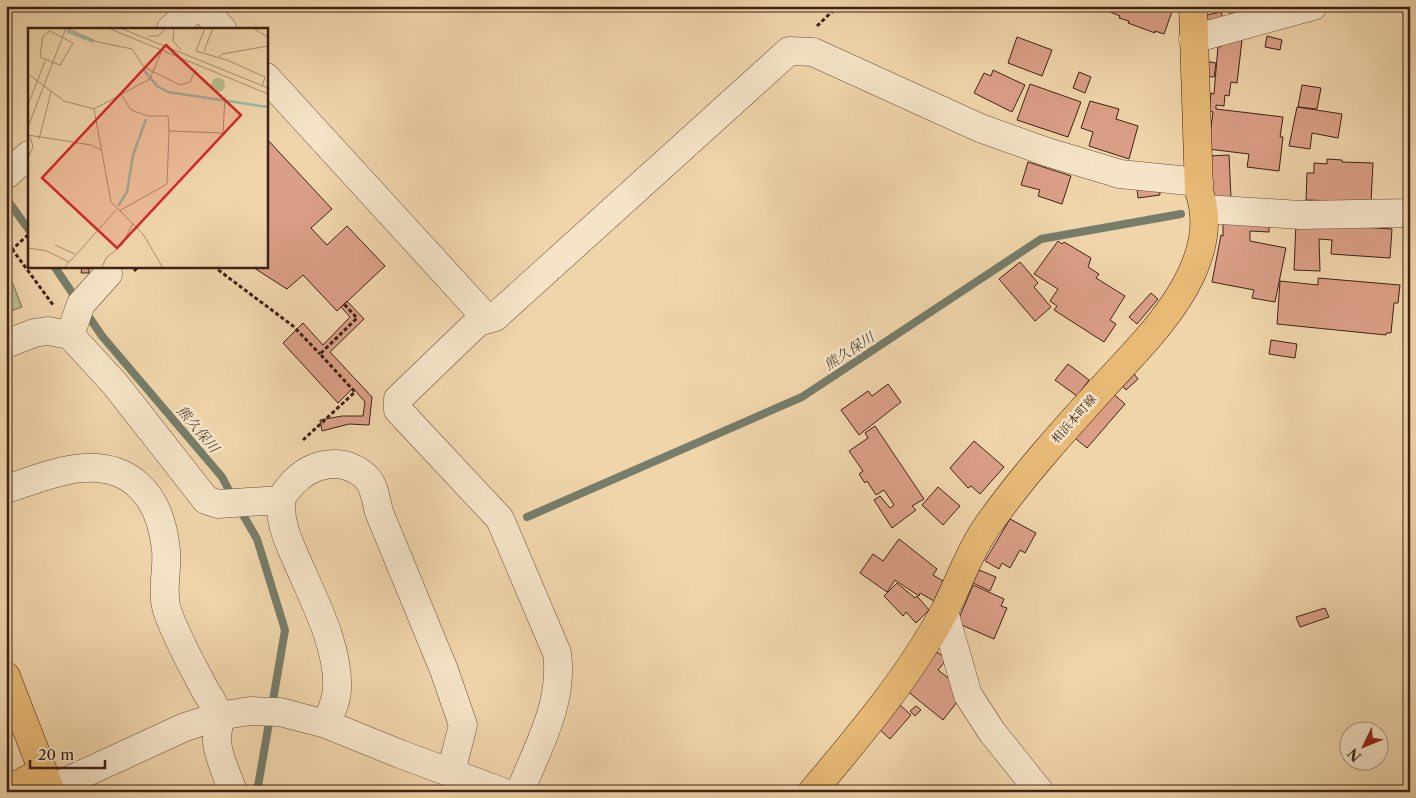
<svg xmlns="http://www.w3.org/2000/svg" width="1416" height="798" viewBox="0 0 1416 798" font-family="'Libre Caslon Text','Noto Serif JP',serif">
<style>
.green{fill:#b4be8d;stroke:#797050}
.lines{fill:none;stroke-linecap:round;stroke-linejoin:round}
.stream{stroke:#767d6a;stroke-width:8}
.building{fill:#db9f87;stroke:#3e2214}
.minor-casing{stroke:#6a4f3a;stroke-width:29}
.major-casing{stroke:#3e2214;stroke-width:29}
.highway-casing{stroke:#3e2214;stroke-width:29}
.path{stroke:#3e2214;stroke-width:3;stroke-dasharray:4 2.5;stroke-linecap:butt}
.minor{stroke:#f5e4c8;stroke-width:28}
.major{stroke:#e8ba76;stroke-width:28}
.highway{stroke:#e8ba76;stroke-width:28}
.labels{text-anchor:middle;stroke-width:5;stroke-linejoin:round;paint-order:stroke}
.street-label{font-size:12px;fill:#3e2214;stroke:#f5e4c8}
.water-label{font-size:14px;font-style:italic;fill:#554838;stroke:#f5e4c8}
.inset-river{fill:none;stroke:#9bb9a4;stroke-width:2.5}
.inset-road{fill:none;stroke:#a98d6f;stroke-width:1}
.view{fill:#d62828;fill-opacity:0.15;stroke:#d62828;stroke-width:2.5}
.inset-edge{fill:none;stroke:#3e2214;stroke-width:2.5}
</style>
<rect width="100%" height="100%" fill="#f0d5ab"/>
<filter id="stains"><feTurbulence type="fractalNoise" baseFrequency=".004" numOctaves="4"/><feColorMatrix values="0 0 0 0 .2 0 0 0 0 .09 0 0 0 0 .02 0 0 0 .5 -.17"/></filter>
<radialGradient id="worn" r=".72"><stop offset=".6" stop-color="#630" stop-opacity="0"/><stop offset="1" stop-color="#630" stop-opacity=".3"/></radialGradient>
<!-- green -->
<path class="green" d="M6,266L22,307L6,313Z"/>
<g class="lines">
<!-- stream -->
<path class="stream" d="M6,198L29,230
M54,266L77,300
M85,311L102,336L222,477L233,498
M239,508L257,539L285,630L272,706
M527,517L802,397L1041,239L1181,214
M257,792L270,717"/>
</g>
<!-- building -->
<path class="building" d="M1112,6H1174L1164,34L1155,31V33L1128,23L1129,21L1119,18L1120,16L1110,12Z
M1229,6H1249L1250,19L1231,24Z
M1221,12L1223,19L1204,30L1202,16Z
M1267,36L1282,40L1280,50L1265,47Z
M1017,37L1052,50L1042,76L1008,63Z
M1228,39L1242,40L1237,83L1231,82L1229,96L1225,95L1224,106L1216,105V109L1283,117L1280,137H1283L1279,171L1247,167L1249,154L1208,149L1213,112L1209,111L1211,93L1214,94L1218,46L1221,47L1222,40Z
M1205,61L1216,63L1214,77L1204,76Z
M993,70L1025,85L1012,112L974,93L984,73L991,76Z
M1079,72L1091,77L1085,93L1073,88Z
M1030,84L1081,102L1068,137L1017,120Z
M1302,85L1321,88L1317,109L1298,107Z
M1090,101L1119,109L1116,119L1138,126L1129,159L1089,146L1093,132L1081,128Z
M1297,107L1342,114L1338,138L1312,133L1310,149L1289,146Z
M266,138L332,209L311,228L327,245L347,226L385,266L337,311L303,275L287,289L251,266H266Z
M1229,155L1231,197L1210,198L1208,156Z
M1327,159L1342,160V162L1373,163L1371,202L1306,200L1307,173H1314V163L1327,164Z
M1028,162L1071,176L1062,204L1038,196L1040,190L1021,185Z
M1159,185L1160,195L1138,198L1137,188Z
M1269,220V232L1250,231V241L1286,248L1275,302L1252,298L1254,290L1212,282L1221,235L1223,236V222Z
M1296,223L1392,229L1390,258L1331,254L1332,240L1319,239L1320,271L1294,270Z
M1058,241L1062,244L1064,242L1091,258L1088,267L1099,274L1096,278L1125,296L1110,320L1116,324L1104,342L1054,310L1057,306L1050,301L1058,289L1034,274Z
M1020,262L1038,283L1034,287L1051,307L1035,321L999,279Z
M82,266L89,267V273H81Z
M1318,278L1400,285L1398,303H1394L1391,333H1386V335L1277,324L1280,281L1318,285Z
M1151,293L1158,299L1137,324L1129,317Z
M347,301L364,319L330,352L372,397L369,425L349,424L322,431L320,420L342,416H363L365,402L353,388L338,403L283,343L303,323L323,345L350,317L341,307Z
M1271,340L1297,344L1295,358L1269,354Z
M1068,364L1089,380L1077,396L1055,380Z
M1130,369L1138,379L1126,390L1118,381Z
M888,384L901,402L859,435L841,410L868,391L872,396Z
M1109,390L1125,404L1087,448L1070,434Z
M875,426L924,499L912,506L916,510L892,528L874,500L880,496L890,508L894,505L884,490L876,495L867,481L865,483L859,474L863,471L849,451L868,438L865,433Z
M974,441L1004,467L980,494L971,486L968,488L950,468Z
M938,487L960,506L943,525L922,505Z
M1010,519L1036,533L1025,553L1020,550L1010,568L1002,563L999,569L985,561Z
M899,539L937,569L933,575L943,581L934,601L920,593L919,596L895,580L887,592L860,573L873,554L883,561Z
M979,570L996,577L990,591L973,583Z
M897,583L915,598L917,596L929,610L916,623L906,612L903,616L884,596Z
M973,585L1004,599L1001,606L1007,608L994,639L957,623Z
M1325,608L1329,617L1300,627L1296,617Z
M937,652L947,659L938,670L956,684L952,689L961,697L943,720L906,690Z
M900,705L911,715L890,739L879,729Z
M916,706L921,710L915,716L910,711Z"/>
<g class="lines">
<!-- minor casing -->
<g class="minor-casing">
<path id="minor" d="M201,6L222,29
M171,29L197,6
M1193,39L1313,6
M266,77L480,311L478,322
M6,175L29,155
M1205,209L1301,215L1410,213
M70,335L81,304L108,274
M6,344L34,333L48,331L70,335L115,384L206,500L218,504L281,500
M6,489C25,483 45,475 64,471C126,457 160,491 166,550C168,570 161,590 167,610C176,637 191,663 204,688C209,697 216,706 218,715C221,723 216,733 217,741C218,758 228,776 233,792
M944,612L968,695L992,732L1040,792
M326,724C331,712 337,700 337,688C339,647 313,598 297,561C289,543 280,524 281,503C281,496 288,489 292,484C312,462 343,456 366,477C375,486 376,501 379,512L444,670L463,725L451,772
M50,789L185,727L219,716L250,711L280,712L326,724L400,754L503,792
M520,792C538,746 564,703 557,653L500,519L398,410V399L478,322L495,317L789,51L813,52L980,128L1047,152L1120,174L1199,182"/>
</g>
<!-- major casing -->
<g class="major-casing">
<path id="major" d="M812,792C859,736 909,677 944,612C960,581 971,546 993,518C1027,471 1066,428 1105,385C1136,351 1171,317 1191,275C1204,247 1209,220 1199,191L1193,6"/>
</g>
<!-- highway casing -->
<g class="highway-casing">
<path id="highway" d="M6,676L51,792
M6,791L43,771"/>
</g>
<!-- path -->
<path class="path" d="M817,26L838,6
M12,249L53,305
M6,255L29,234
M213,266L293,326L320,354
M134,271L139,266
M303,440L355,392L320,354L357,318L344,304"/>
<!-- minor -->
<use href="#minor" class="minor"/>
<!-- major -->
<use href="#major" class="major"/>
<!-- highway -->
<use href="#highway" class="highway"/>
</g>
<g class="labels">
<!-- street labels -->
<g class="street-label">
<text transform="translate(1074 419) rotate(-48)" y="4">相浜本町線</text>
</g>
<!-- water labels -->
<g class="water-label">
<text transform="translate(849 351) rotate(-33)" y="5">熊久保川</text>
<text transform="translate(198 429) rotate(50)" y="5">熊久保川</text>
</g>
</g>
<!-- overview -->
<g transform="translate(28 28)">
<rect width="240" height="240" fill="#f0d5ab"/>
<path d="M183 57a7 7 0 1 1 14 0a7 7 0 1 1-14 0Z" fill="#b4be8d"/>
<path class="inset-river" d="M39,3L66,14M115,41L129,58L140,64L240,79M90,178L99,164L105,127L118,91"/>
<path class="inset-road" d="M38,0L70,14L104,21L116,39L152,57L162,54L168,41M80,0L240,66M92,0L240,60M146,0L145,13L153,22M177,0L168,23L199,32L237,49L234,58M225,0L240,9M22,3L45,15L32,37L12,29L15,8ZM120,8H130L138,0M176,23L185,0M191,30L194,26L240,18M0,46L36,73L66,81L83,174L115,206L135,240M0,77L17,33M66,81L122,51L134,22M0,99L38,0M141,103L195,105L197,69M0,107L63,117L73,122M11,111L23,64M0,130L5,119L2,108M91,183L139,156L141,103L140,88H120L103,82L93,66M27,217L47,226M0,220L19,223L41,234M36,240L88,182M73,240L79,229L94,217L105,195"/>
<path class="view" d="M138,17L213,87L89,220L14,150Z"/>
<rect width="240" height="240" class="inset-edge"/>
</g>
<!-- margin -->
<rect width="1416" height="798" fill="none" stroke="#f0d5ab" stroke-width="25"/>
<rect x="8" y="8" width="1401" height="783" fill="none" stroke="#3e2214" stroke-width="2.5"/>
<rect x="12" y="12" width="1391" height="773" fill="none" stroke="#3e2214"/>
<!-- north arrow -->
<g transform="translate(1364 746) rotate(227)"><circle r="24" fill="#f5e4c8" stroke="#ac9680"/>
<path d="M0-4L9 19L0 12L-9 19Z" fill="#8f2418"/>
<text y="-8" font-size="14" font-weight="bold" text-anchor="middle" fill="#3e2214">N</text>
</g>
<!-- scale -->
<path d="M30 760v8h75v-8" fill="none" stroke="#3e2214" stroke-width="2.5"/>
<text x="38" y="760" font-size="15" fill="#3e2214" stroke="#f5e4c8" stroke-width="4" paint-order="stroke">20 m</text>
<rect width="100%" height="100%" filter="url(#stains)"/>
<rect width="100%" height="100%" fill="url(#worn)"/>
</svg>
